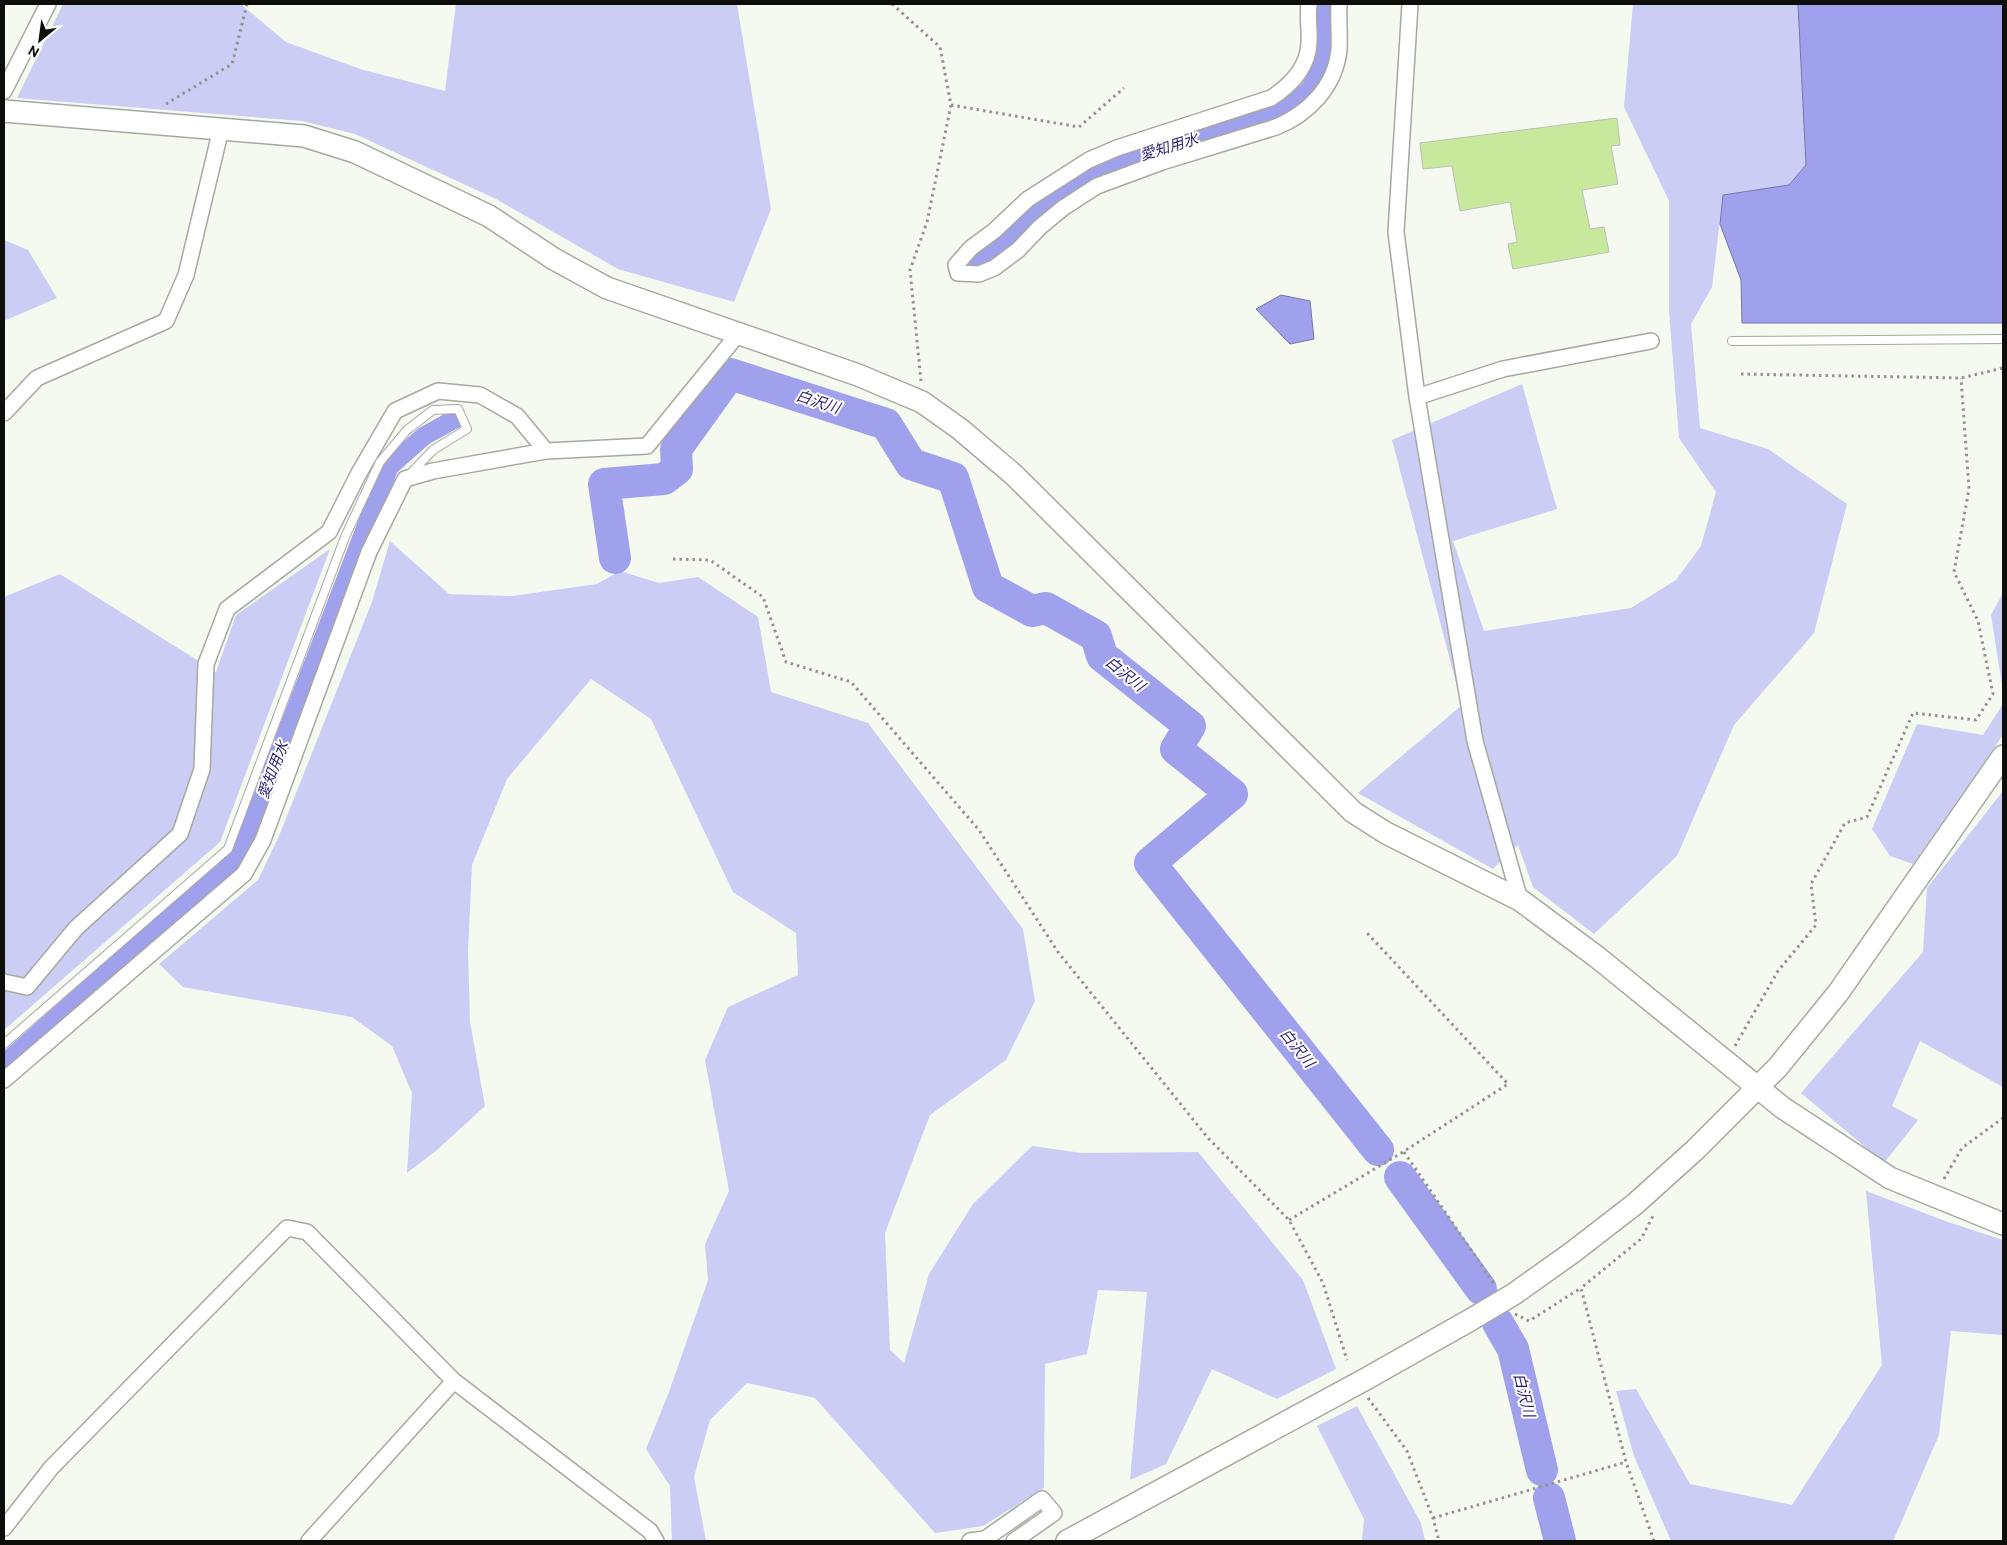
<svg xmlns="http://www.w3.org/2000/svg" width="2007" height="1545" viewBox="0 0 2007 1545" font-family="Overpass,'Noto Sans JP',sans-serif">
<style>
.green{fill:#cbcdf5}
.water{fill:#a0a1ec;stroke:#7475a8}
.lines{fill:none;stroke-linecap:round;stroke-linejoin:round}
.canal{stroke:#a0a1ec;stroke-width:19}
.river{stroke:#a0a1ec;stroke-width:32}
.building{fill:#c8e99b;stroke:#bcc0b8}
.lane-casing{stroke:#a5a9a1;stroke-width:10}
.street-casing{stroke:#a5a9a1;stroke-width:18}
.secondary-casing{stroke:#a5a9a1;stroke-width:24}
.path{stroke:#92958f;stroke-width:3;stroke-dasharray:2.5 4;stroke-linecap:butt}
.lane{stroke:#fff;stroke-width:8}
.street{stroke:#fff;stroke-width:15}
.secondary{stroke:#fff;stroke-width:21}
.labels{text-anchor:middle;stroke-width:4;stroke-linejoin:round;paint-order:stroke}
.water-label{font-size:15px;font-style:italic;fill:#2c1e73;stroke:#fff}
</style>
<rect width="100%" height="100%" fill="#f5f9f0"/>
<!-- green -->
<path class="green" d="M63,4H243V6L286,42L360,69L445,91L456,4H737L771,209L734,302L618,269L496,199L355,134L302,121L17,98Z
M1633,4H1798L1806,165L1789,185L1723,195L1712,287L1691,324L1700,428L1768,449L1847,504L1814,633L1734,725L1677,856L1594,934L1533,887L1518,845L1493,869L1358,793L1462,705L1392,440L1522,384L1557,509L1453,541L1484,631L1631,608L1676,580L1701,546L1716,492L1679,438L1669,311V201L1624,107Z
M4,240L28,250L57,298L4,321Z
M390,541L449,594L512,596L597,584L620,571L659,583L698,577L758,617L771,692L868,723L1023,929L1035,1001L1006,1060L930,1115L885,1233L890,1350L904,1363L929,1274L973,1204L1032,1146L1082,1153L1198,1152L1303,1280L1336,1369L1277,1399L1212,1369L1166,1464L1130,1480L1147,1292L1098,1290L1087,1354L1045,1364L1044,1488L983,1526L935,1533L815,1398L747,1383L710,1420L694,1477L706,1541H672L670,1486L646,1449L669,1392L708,1280L705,1244L729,1191L705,1060L728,1007L798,975L796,933L733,892L651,719L591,679L507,779L472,865L468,950L470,1022L485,1106L437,1150L407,1173L412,1093L392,1046L352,1017L183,987L159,964L258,880L279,836L372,602Z
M330,549L220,842L4,1030V597L60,574L216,672L236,615Z
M2003,593V691L1991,615Z
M2003,704V735L1913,864L1890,856L1872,829L1917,724L1983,735Z
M2003,791V1087L1920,1041L1892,1106L1918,1120L1884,1163L1801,1093L1923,952L1927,888Z
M1866,1191L1948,1222L2003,1240V1335L1951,1331L1939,1435L1893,1541H1671L1634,1456L1616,1391L1636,1389L1690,1484L1792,1505L1882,1365Z
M1357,1406L1421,1523L1425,1541H1362L1364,1519L1317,1426Z"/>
<!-- water -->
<path class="water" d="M1798,4H2003V323H1742L1741,280L1720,224L1723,195L1789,185L1806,165Z
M1281,295L1310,301L1314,339L1290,344L1256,309Z"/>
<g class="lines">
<!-- canal -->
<path class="canal" d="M961,268L992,254L1043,208L1083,179L1133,158L1235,127L1291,106L1310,89L1321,69L1325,55L1326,4
M4,1064L240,855L389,467L424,436L455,419"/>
<!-- river -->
<path class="river" d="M615,558L604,484L664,479L677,469L676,449L730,374L886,424L911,464L953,478L988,587L1032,611L1046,608L1096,636L1102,656L1190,726L1176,749L1232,794L1150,863L1378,1150
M1400,1177L1481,1289
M1498,1323L1513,1349L1542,1470
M1549,1498L1560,1541"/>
</g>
<!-- building -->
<path class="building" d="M1617,118L1620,145L1611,146L1618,184L1582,190L1590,229L1604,227L1609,252L1513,269L1508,244L1517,242L1510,202L1460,211L1452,166L1423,169L1420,143Z"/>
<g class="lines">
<!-- lane casing -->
<g class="lane-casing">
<path id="lane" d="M1732,341L2003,339
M4,1044L228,849L345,537L380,462L407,430L433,410L458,409L467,429L433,450L410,474"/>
</g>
<!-- street casing -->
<g class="street-casing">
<path id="street" d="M1309,4C1307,17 1310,30 1309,43C1308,68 1291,85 1271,98L1117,148L1089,160L1028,199L994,231L971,248L956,265L958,273L979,274L994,268L1018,250L1040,227L1063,208L1097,186L1162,162L1276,127C1308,114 1335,87 1339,50C1340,35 1338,19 1339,4
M1410,4L1396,232L1417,397L1475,741L1520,900
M4,91L48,4
M1417,397L1503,369L1651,341
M4,413L37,378L166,321L186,275L221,129
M4,982L27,987L76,928L180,834L202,769L206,664L227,609L329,532L359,473L395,411L438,391L480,395L517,416L546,451
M4,1080L244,874L263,840L369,552L405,479L433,471L546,451L647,446L738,334
M4,1528L51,1468L287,1228L307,1232L454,1381L650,1531L656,1541
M309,1541L454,1381
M970,1541L985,1539L1042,1499L1054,1513L1014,1541"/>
</g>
<!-- secondary casing -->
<g class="secondary-casing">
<path id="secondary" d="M4,111L304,136L355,152L489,216L554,259L607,288L858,375L922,402L960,429L1014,475L1353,812L1386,833L1520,900L1597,957L1783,1108L1890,1178L2003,1224
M1067,1541L1364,1380L1472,1319L1514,1294L1573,1252L1635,1204L1695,1150L1778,1067L1838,993L2003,756"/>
</g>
<!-- path -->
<path class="path" d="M892,4L940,47L951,105L927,222L910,270L921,381
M166,104L232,64L247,4
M951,105L1079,127L1124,88
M1741,374L1961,378L2003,368
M673,559L710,560L763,597L786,662L851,682L979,830L1058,952L1208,1138L1289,1220L1323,1283L1347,1360
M1735,1046L1778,971L1816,925L1811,884L1845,823L1867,817L1913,713L1976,720L1993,694L1978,621L1954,572L1969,489L1961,378
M1404,1152L1495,1285
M1944,1179L1962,1148L2003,1118
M1289,1220L1403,1152L1508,1084L1367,933
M1515,1314L1529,1321L1581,1288
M1368,1398L1407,1451L1433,1518L1439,1541
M1433,1518L1626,1462
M1654,1541L1626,1462L1581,1288L1641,1239L1654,1214"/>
<!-- lane -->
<use href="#lane" class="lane"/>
<!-- street -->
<use href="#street" class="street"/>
<!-- secondary -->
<use href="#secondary" class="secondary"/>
</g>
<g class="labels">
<!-- water labels -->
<g class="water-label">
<text transform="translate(1169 147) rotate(-17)" y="5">愛知用水</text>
<text transform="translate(818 402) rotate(18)" y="5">白沢川</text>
<text transform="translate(1125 674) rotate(39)" y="5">白沢川</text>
<text transform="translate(273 770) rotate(-69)" y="5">愛知用水</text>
<text transform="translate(1297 1048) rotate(51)" y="5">白沢川</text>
<text transform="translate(1524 1395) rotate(76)" y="5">白沢川</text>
</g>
</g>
<!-- border -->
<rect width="2007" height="1545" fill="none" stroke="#0d0e0b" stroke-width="10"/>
<!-- north arrow -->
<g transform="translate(40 40) rotate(209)" stroke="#ffffff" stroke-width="4" paint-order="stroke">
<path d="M0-4L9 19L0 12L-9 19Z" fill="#0d0e0b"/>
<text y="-8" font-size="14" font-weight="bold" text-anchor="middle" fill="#0d0e0b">N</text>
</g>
</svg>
